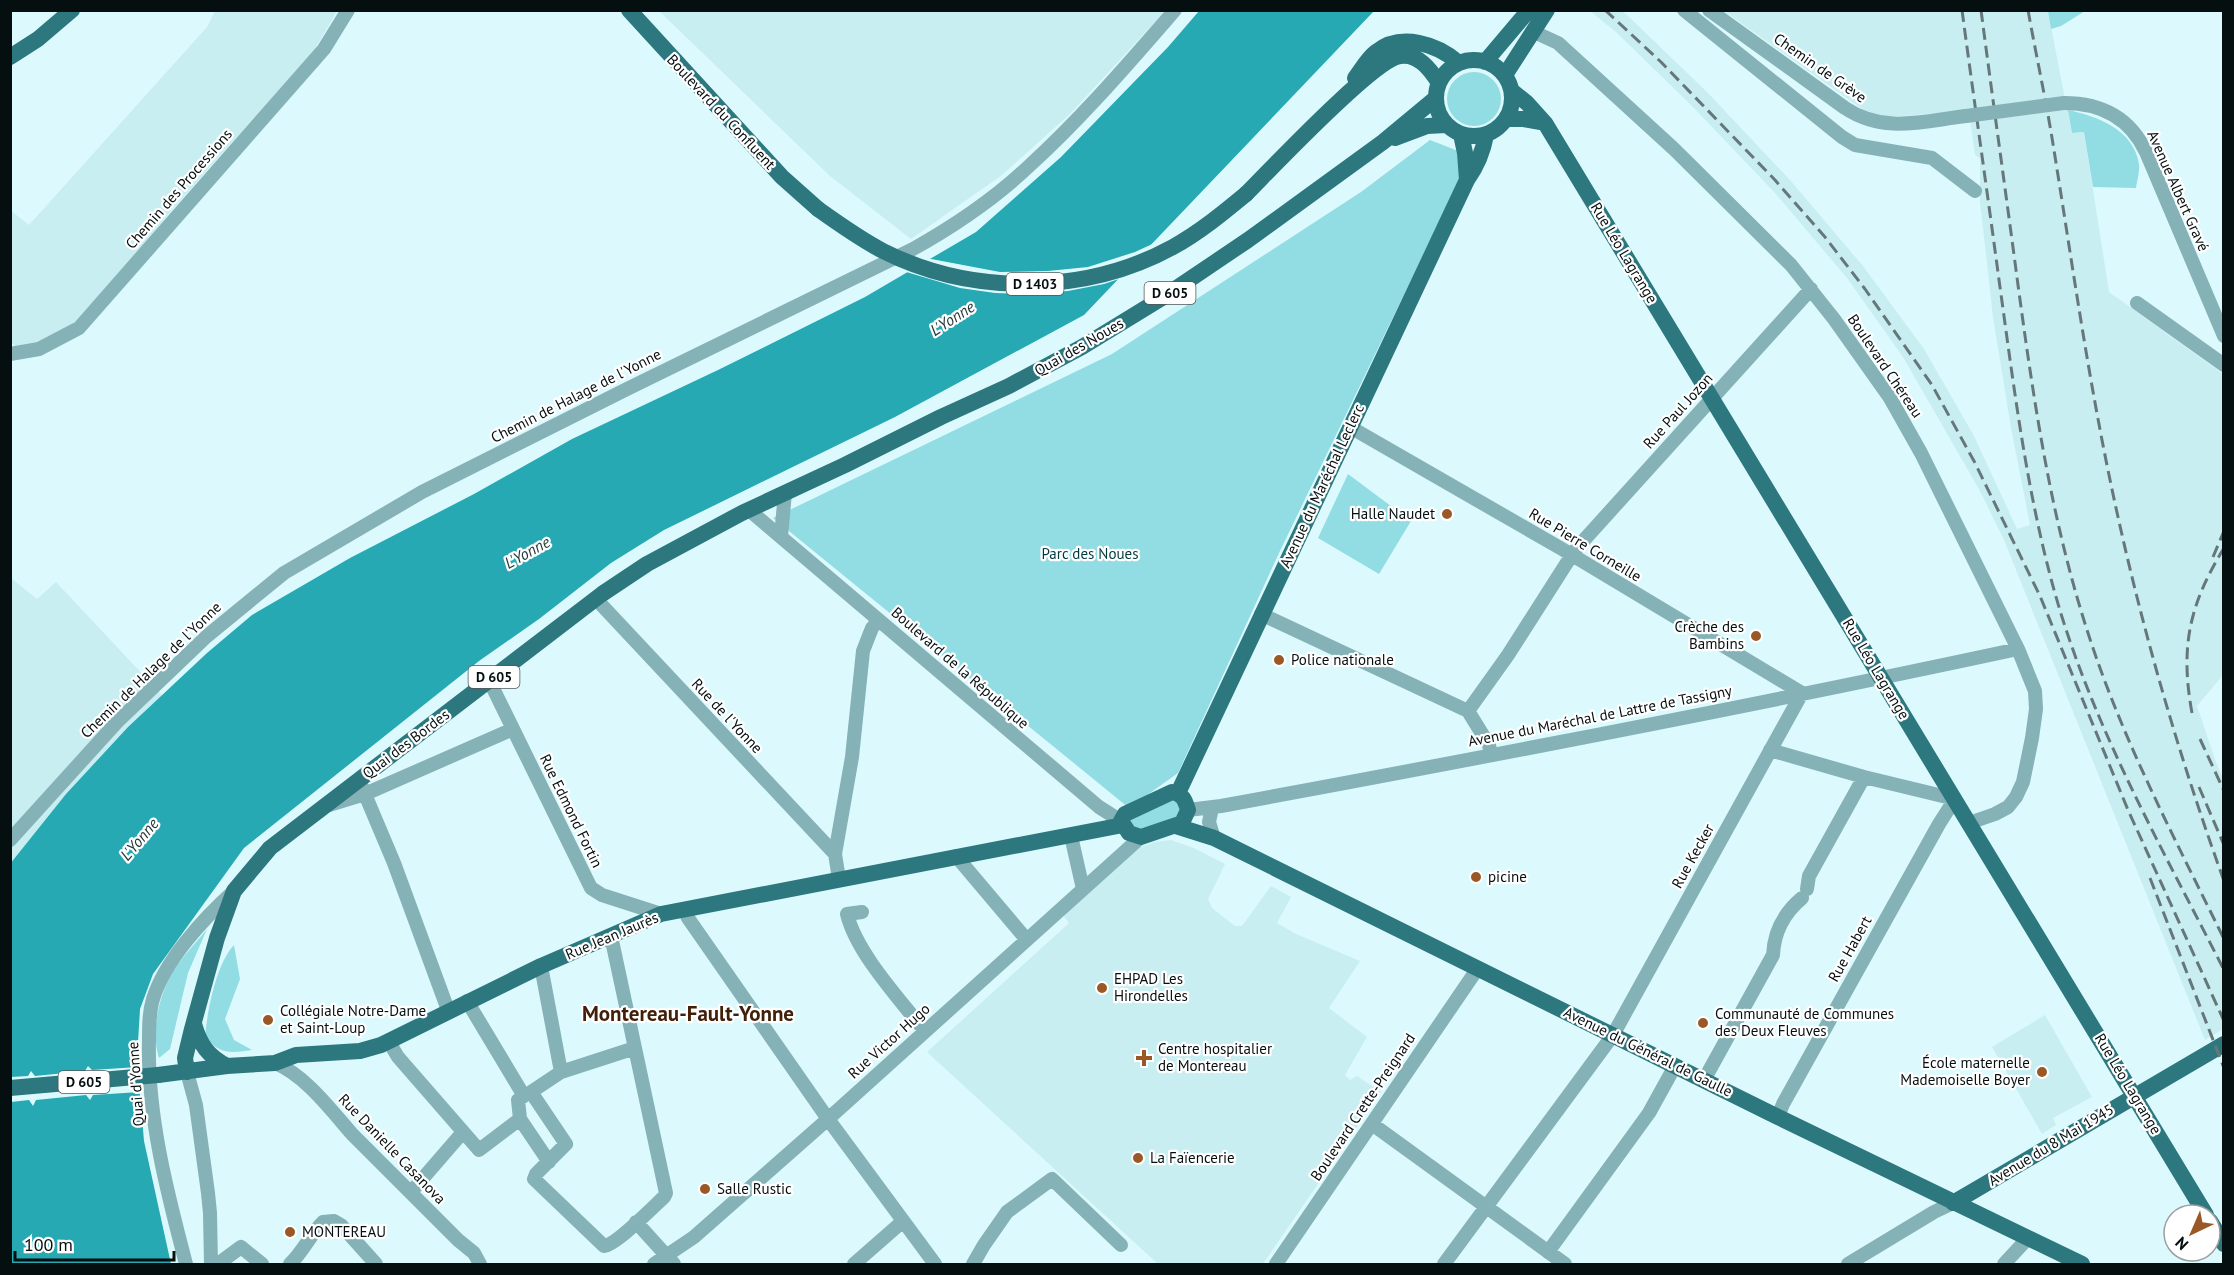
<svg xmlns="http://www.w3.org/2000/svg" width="2234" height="1275" viewBox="0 0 2234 1275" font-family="'PT Sans',sans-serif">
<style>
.built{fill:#c8eef2}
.green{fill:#92dce4}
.water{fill:#27a9b4}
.pier{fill:#dcfafd}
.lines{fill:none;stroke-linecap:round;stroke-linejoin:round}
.minor{stroke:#85b2b6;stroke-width:14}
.major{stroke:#2d777e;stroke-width:16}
.rail{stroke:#657779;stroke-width:3;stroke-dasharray:12 6;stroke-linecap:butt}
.minor-bridge{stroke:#85b2b6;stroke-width:14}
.major-bridge{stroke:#2d777e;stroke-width:16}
.poi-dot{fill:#9b5827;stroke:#fff;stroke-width:2}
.labels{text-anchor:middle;stroke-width:4.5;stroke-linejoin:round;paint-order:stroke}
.shield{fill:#fff;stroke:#515758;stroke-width:1.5}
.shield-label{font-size:14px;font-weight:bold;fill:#060f10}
.street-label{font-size:15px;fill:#060f10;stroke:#fff}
.poi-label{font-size:15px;fill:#060f10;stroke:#fff;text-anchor:start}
.park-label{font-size:15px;fill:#00393e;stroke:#fff}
.water-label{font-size:16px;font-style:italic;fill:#1f3436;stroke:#fff}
.district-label{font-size:21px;font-weight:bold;fill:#402009;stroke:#fff}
</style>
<rect width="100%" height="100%" fill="#dcfafd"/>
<!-- built -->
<path class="built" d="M215,11H337L315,49L172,210L91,309L63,335L30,345L15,346L11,342L10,210L29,225L207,27Z
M659,11H1165L1070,114L1002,175L911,239L830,176Z
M1590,11H1622L1628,16L1708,93L1790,180L1863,266L1924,349L1974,436L2017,529L2030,525L2011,428L1993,317L1980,202V158L1975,155L1970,120L2068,110L2072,133L2084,132L2109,292L2223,374V675L2197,706L2217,765L2223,778V1029L2205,1040L2004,540L1980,491L1903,357L1847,278L1775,193L1694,108L1616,32Z
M1724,11H2048L2065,99L1969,111L1875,118Z
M11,578L37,599L56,582L162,695L128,727L66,794L11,864Z
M1171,840L1194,848L1225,864L1208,899L1212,908L1235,926H1242L1271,886L1291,897L1277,923L1296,934L1360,961L1329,1008L1367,1037L1345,1075L1350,1080L1357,1076L1381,1092L1263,1264H1158L927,1052L1069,923L1063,915L1128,857L1139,848L1154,842Z
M2045,1015L2092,1097L2053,1118L2056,1125L2042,1134L1992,1047Z"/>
<!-- green -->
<path class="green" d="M2048,11V10L2085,11L2061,26L2051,29Z
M1447 99a27 27 0 1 1 54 0a27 27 0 1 1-54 0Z
M2068,110C2097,116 2134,130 2139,164C2140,171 2137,181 2136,188L2093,187L2084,132L2072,133Z
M1430,140L1471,156L1279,553L1178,773L1129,808L773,518L1112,354L1361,192Z
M1348,474L1411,521L1379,574L1318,538Z
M1169,799L1179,802L1180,815L1139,831L1130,822L1131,818Z
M207,929L188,973L170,1049L159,1058C151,1033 158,1000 170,977C179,960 195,944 207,929Z
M234,945L240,979L225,1019L234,1040L252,1050C230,1053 222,1055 205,1038C207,1012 216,964 234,945Z"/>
<!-- water -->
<path class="water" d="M1199,11H1374L1084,315L895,417L664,530L611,563L539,619L479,661L244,848L153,974L140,1009L137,1059L144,1141L171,1264H11L10,864L66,794L128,727L207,653L252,615L350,558L474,494L572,439L718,370L865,297L976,232L1061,157L1168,47Z"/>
<!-- pier -->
<path class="pier" d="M1161,240L1125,277L1104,284L1068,291L1026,294L995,293L960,288L903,271L926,258L1000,272L1048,271L1088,267L1135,252Z
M140,1058L144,1099H141L140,1092L93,1095L90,1100L86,1095L36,1100L33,1106L29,1100L11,1102V1077L28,1076L31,1071L35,1076L85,1071L88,1066L92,1070L138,1067L137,1059Z"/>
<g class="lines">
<!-- minor -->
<path class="minor" d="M1684,10L1842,137L1855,145L1932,158L1975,191
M1709,10L1845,108C1884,134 1923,121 1966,116
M1534,32L1558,43L1674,149L1791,265L1834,319L1890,398L1921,453L2018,649L2035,691L2036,709L2032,738L2023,782L2016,797L2008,807L1995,814L1969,823
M2064,103C2101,103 2130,118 2146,152L2224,336
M2137,303L2224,365
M10,354L39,349L79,328L324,49L348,10
M1350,427L1562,549L1802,693L1613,1035L1444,1264
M749,510L1099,807L1121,821
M781,536L785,493
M596,599L835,854
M1261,614L1468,711L1489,745L1491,755
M489,680L591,888L602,895L661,914
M1468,711L1508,655L1575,550L1811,289
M1770,750L1864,777L1955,799L1939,824L1783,1104L1778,1117
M359,780L394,863L448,1010
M329,805L365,794L513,729
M1212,808L1209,822L1214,838
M1188,810L1221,806C1487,757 1753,706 2018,649
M1071,836L1083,889
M10,840L117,722L207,636L284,573L422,492L627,389L913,249C954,226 994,199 1028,167C1081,119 1128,64 1175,10
M956,856L1027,940
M839,879L835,854L852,757L863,651L872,628L879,620
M1807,889L1809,876L1864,777
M685,911L688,918L828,1119L935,1264
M862,912L847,914C856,951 895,994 919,1024L926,1030
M611,936L666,1193L664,1197C653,1207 616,1245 604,1246L534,1179L536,1174L566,1144L531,1092L561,1072L635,1048
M541,966L561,1072
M467,1001L524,1096L518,1100L520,1119
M389,1042L398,1057L479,1150L520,1119
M275,1063C305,1075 331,1110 352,1134L458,1240L474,1253L480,1264
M187,1072L196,1105L208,1193L210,1213L211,1264
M1704,1080L1773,955C1774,932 1784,913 1802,898
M520,1119L549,1162
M1372,1124L1565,1264
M411,1192L463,1132
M636,1222L674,1264
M1548,1252L1649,1113L1675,1066
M186,1264C167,1192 147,1115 149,1040C149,1026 149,1012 153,999C165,960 204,918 234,891
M218,1264L241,1247L262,1264
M290,1264C303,1252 310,1235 323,1222L334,1221L341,1225L376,1264
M654,1264L694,1237L828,1119L1141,837
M854,1264L902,1222
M973,1264L984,1245L1007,1212L1052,1179L1121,1245
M1276,1264L1478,968
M1848,1264L1934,1212L1953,1203
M2004,1264L2028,1238"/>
<!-- major -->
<path class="major" d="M629,10L782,177L818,209
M10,57L38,39L72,10
M1436 98a38 38 0 1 1 76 0a38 38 0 1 1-76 0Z
M1485,62L1529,10
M1505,75L1547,10
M1355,78C1361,70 1368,58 1376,52C1401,32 1437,44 1459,63
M1512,91L1527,103L1545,123L2206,1215
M1507,119H1523L1545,123
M1461,134L1465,153L1467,180
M1395,138L1427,126L1446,125
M1246,194C1271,169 1373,60 1400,56C1418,53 1430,69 1439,83
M1172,792C1183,794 1185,800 1188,810L1182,823L1141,837L1129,833L1121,821L1125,814Z
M1178,793L1467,180C1477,166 1483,152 1486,135
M1176,826L1214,838L1778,1117L2082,1264
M194,1024C200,1045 208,1056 227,1066
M187,1072L185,1058L192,1029L217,938L234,891L270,848L602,594L647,564L742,513L845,465L941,417L1009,386L1082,347L1162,298L1248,240L1383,142L1436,98
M158,1075L227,1066L275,1063L296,1055L360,1051L381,1045L541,966L661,914L1123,825
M1953,1203L2224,1044
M2210,1221L2224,1244"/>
<!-- rail -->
<path class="rail" d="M1605,10L1661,62L1775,180L1825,237L1865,289L1932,385L1974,461L2040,596L2128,810L2224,1021
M1962,10C1974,100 1987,190 1999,280C2015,394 2028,507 2062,617C2101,741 2165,854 2224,970
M1981,10C1993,102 2006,194 2018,285C2034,403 2051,519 2088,633C2122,739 2175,839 2224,939
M2028,10C2036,55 2046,100 2053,144C2069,243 2083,342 2102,440C2131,590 2172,737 2224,881
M2213,557L2224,531
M2192,713C2180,647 2189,605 2224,548
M2200,739L2224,791
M2199,787L2224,845
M2150,878L2224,1068"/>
<!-- minor-bridge -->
<path class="minor-bridge" d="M1966,116L2064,103"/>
<!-- major-bridge -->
<path class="major-bridge" d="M818,209C839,224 860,239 883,251C972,296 1085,295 1173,247C1200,232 1223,213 1246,194
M10,1088L158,1075"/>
</g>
<!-- markers -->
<g class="poi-dot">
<circle cx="1447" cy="514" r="6"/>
<circle cx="1756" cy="636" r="6"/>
<circle cx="1279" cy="660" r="6"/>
<circle cx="1476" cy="877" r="6"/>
<circle cx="1102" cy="988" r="6"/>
<circle cx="268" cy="1020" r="6"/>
<circle cx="1703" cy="1023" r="6"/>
<path d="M1141 1049h6v6h6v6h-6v6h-6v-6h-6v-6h6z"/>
<circle cx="2042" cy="1072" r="6"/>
<circle cx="1138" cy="1158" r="6"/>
<circle cx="705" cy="1189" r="6"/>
<circle cx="290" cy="1232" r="6"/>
</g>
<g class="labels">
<!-- shield labels -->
<g class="shield">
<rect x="1006.5" y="273" width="57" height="22" rx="4.5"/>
<rect x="1144.5" y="282" width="51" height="22" rx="4.5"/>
<rect x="468.5" y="666" width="51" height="22" rx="4.5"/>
<rect x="58.5" y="1071" width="51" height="22" rx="4.5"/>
</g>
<g class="shield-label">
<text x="1035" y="289">D 1403</text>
<text x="1170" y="298">D 605</text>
<text x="494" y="682">D 605</text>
<text x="84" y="1087">D 605</text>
</g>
<!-- street labels -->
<g class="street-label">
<text transform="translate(1820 68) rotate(35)" y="5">Chemin de Grève</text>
<text transform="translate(721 112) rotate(47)" y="5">Boulevard du Confluent</text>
<text transform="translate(179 189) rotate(-49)" y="5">Chemin des Processions</text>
<text transform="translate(2178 191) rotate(66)" y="5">Avenue Albert Gravé</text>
<text transform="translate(1624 253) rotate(59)" y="5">Rue Léo Lagrange</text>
<text transform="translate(1079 347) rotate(-30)" y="5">Quai des Noues</text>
<text transform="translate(1885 366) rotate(56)" y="5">Boulevard Chéreau</text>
<text transform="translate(576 396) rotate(-27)" y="5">Chemin de Halage de l'Yonne</text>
<text transform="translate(1678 411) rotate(-48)" y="5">Rue Paul Jozon</text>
<text transform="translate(1322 486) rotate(-65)" y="5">Avenue du Maréchal Leclerc</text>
<text transform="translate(1585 545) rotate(31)" y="5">Rue Pierre Corneille</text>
<text transform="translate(960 668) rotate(41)" y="5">Boulevard de la République</text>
<text transform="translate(1876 669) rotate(59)" y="5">Rue Léo Lagrange</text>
<text transform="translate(151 670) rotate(-44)" y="5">Chemin de Halage de l'Yonne</text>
<text transform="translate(727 716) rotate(47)" y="5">Rue de l'Yonne</text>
<text transform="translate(1600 716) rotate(-11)" y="5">Avenue du Maréchal de Lattre de Tassigny</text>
<text transform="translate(406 744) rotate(-37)" y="5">Quai des Bordes</text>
<text transform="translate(571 811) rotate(64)" y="5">Rue Edmond Fortin</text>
<text transform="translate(1693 856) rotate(-61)" y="5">Rue Kecker</text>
<text transform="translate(612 936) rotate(-23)" y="5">Rue Jean Jaurès</text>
<text transform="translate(1850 949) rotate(-61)" y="5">Rue Habert</text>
<text transform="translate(889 1041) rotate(-42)" y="5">Rue Victor Hugo</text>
<text transform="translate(1648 1052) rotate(26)" y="5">Avenue du Général de Gaulle</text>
<text transform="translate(136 1084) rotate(-94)" y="5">Quai d'Yonne</text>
<text transform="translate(2128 1084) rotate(59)" y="5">Rue Léo Lagrange</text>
<text transform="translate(1363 1107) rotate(-56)" y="5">Boulevard Crette-Preignard</text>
<text transform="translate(2051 1145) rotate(-31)" y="5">Avenue du 8 Mai 1945</text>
<text transform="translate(392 1149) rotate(46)" y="5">Rue Danielle Casanova</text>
</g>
<!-- poi labels -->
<g class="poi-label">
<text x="1435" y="519" text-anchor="end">Halle Naudet</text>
<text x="1744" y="632" text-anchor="end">Crèche des<tspan x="1744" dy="17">Bambins</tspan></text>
<text x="1291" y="665">Police nationale</text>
<text x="1488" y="882">picine</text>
<text x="1114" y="984">EHPAD Les<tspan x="1114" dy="17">Hirondelles</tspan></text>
<text x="280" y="1016">Collégiale Notre-Dame<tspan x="280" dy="17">et Saint-Loup</tspan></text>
<text x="1715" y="1019">Communauté de Communes<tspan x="1715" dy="17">des Deux Fleuves</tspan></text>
<text x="1158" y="1054">Centre hospitalier<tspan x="1158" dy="17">de Montereau</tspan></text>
<text x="2030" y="1068" text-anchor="end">École maternelle<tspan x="2030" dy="17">Mademoiselle Boyer</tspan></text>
<text x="1150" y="1163">La Faïencerie</text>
<text x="717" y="1194">Salle Rustic</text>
<text x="302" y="1237">MONTEREAU</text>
</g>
<!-- park labels -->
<g class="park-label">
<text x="1090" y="559">Parc des Noues</text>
</g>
<!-- water labels -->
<g class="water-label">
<text transform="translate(952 318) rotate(-33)" y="6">L'Yonne</text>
<text transform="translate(527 552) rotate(-29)" y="6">L'Yonne</text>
<text transform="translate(139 839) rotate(-50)" y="6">L'Yonne</text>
</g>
<!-- district labels -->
<g class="district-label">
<text x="688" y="1021">Montereau-Fault-Yonne</text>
</g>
</g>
<!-- border -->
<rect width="2234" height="1275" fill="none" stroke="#060f10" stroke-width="24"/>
<!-- north arrow -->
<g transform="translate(2192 1233) rotate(224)"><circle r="28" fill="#ffffff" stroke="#9b9f9f" stroke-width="1.5"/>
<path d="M0-4.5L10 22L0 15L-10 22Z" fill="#9b5827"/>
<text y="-9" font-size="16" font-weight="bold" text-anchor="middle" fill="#060f10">N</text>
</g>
<!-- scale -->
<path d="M15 1251v9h159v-9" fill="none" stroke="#060f10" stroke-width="3"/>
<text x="24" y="1251" font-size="18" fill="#060f10" stroke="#ffffff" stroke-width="4.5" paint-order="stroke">100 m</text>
</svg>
